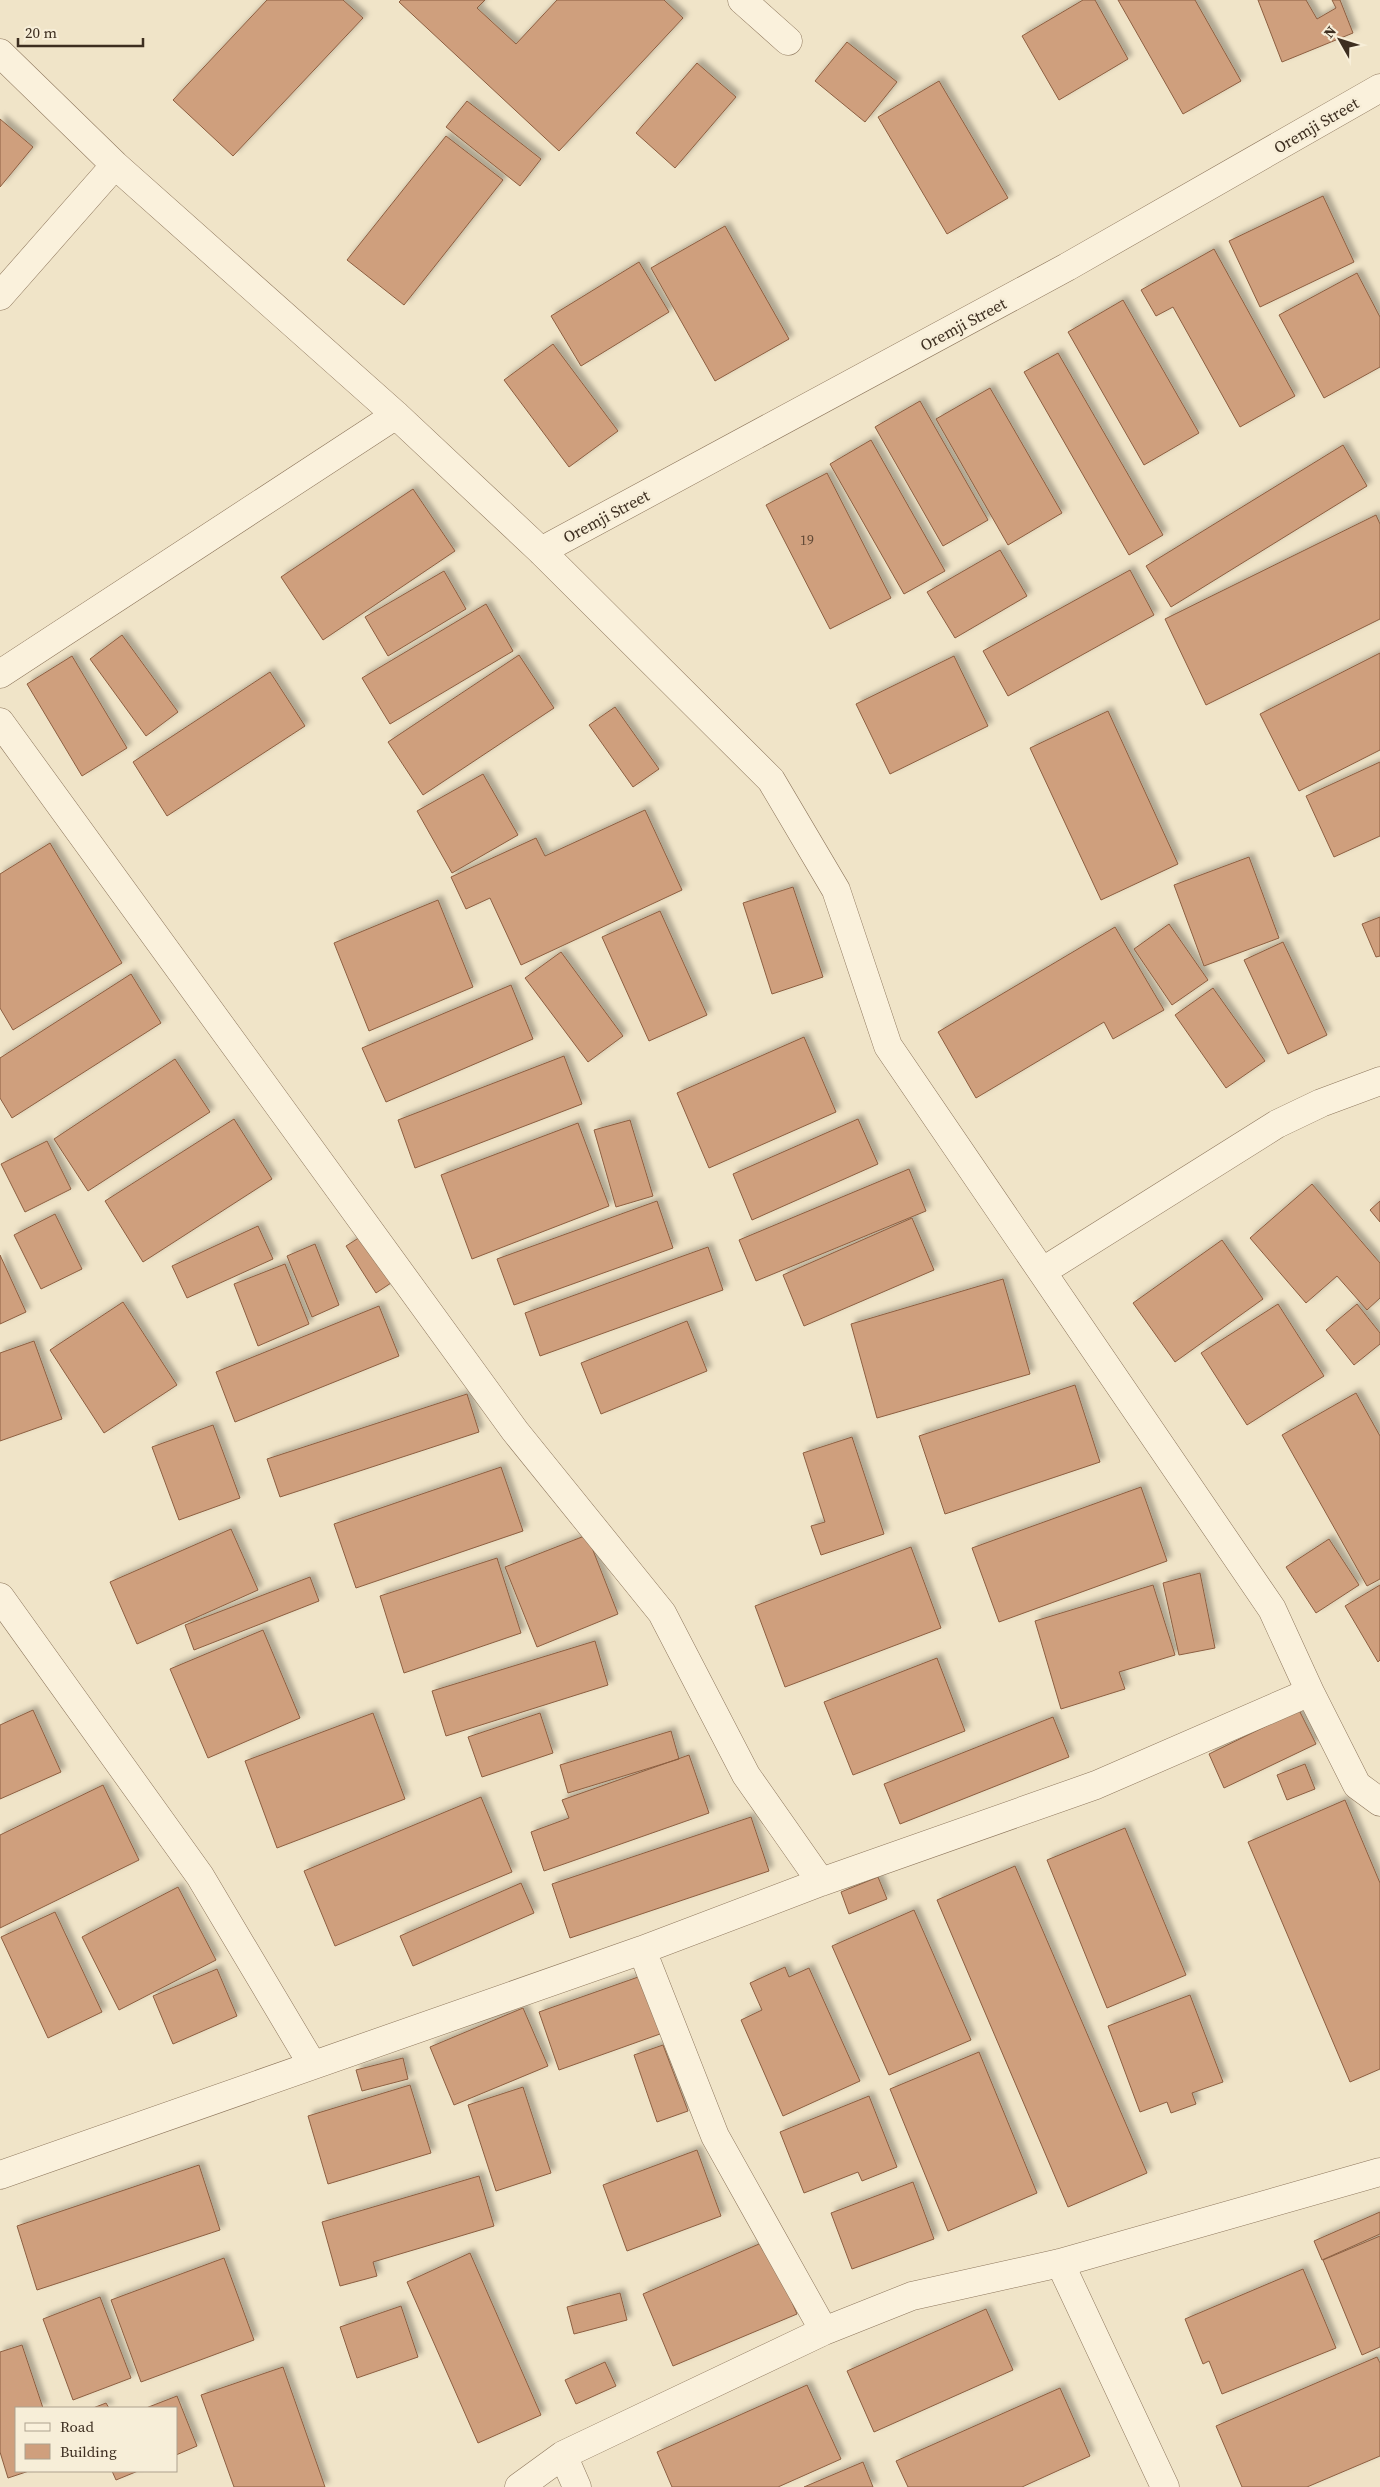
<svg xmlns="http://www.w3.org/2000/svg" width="1380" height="2487" viewBox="0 0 1380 2487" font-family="'Source Serif 4',serif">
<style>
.building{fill:#cf9f7d;stroke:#8d5f41;filter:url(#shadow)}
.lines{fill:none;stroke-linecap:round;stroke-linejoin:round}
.minor-casing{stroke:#8d765c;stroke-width:29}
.minor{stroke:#faf1dc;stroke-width:28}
.labels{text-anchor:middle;stroke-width:5;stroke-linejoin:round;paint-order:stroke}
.number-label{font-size:14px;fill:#624a37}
.street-label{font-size:16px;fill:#3d2e20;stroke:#f7eed8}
</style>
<defs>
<filter id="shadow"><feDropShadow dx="4.5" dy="-4.5" stdDeviation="2.5" flood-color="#0004"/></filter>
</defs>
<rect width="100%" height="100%" fill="#f0e4c8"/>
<!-- building -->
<path class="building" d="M267,0H343L363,18L233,156L173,100Z
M401,0H485L477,8L516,44L557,0H664L683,18L559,151L399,2Z
M1083,0H1095L1128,59L1059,100L1022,36Z
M1118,0H1195L1241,81L1183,114Z
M1258,0H1306L1317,19L1336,8L1332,0H1340L1353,33L1282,62Z
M847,42L897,82L865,122L815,81Z
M697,63L736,97L675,168L636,133Z
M939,81L1008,198L947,234L878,117Z
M467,101L541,159L520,186L446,127Z
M0,119L33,147L0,187Z
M446,136L503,180L404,305L347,260Z
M1323,196L1354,262L1260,307L1229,241Z
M725,226L789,339L715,381L651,268Z
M1214,249L1295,396L1240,427L1173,307L1156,316L1141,290Z
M639,262L669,312L581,366L551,316Z
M1357,273L1380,317V367L1324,398L1279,315Z
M1123,300L1199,433L1144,465L1068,332Z
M553,344L618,431L569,467L504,380Z
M1058,353L1163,535L1129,555L1024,372Z
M990,388L1062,513L1008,545L936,419Z
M920,401L988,520L943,546L875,427Z
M871,440L945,571L904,594L830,464Z
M1343,445L1367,486L1171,607L1146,566Z
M827,473L891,598L830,629L766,505Z
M413,489L455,551L323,640L281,577Z
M1376,515L1380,524V619L1206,705L1165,619Z
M1000,550L1027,596L955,638L927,592Z
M1130,570L1154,615L1008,696L983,651Z
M444,571L466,609L388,656L365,617Z
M486,604L513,651L390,724L362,678Z
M122,635L178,712L146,736L90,659Z
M1380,653V750L1299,791L1260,714Z
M519,655L554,708L423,795L388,742Z
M72,656L127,748L82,776L27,684Z
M954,656L988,726L890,774L856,704Z
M270,672L305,726L167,816L133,762Z
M615,707L659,769L633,787L589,725Z
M1108,711L1178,864L1101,900L1030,748Z
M1380,762V836L1334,857L1306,796Z
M483,774L518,835L452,873L417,811Z
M645,810L682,890L521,965L490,898L466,909L451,877L536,838L545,856Z
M50,843L122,963L13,1030L0,1008V874Z
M1249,857L1279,938L1204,966L1174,885Z
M793,887L823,977L772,994L743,903Z
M438,900L473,987L369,1031L334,943Z
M660,911L707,1015L649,1041L602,937Z
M1380,917V956L1376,957L1362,924Z
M1169,924L1208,980L1172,1005L1134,949Z
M1115,927L1164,1010L1113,1039L1104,1022L976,1098L938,1032Z
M1283,942L1327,1035L1288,1054L1244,960Z
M561,952L623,1036L588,1062L525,978Z
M131,974L161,1023L12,1118L0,1098V1058Z
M511,985L533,1039L386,1102L362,1048Z
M1213,988L1265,1061L1226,1088L1175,1015Z
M804,1037L836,1112L709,1168L677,1093Z
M564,1056L582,1104L415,1168L398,1120Z
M175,1059L210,1112L88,1191L54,1139Z
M234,1119L272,1179L143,1262L105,1201Z
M858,1119L878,1164L752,1220L733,1174Z
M630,1120L653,1196L616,1207L594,1130Z
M578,1123L609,1206L472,1259L441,1175Z
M47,1141L71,1189L25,1212L1,1164Z
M909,1169L926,1211L756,1281L739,1240Z
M1312,1184L1380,1263V1298L1367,1310L1337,1276L1306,1303L1250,1238Z
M657,1201L673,1248L514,1305L497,1259Z
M1380,1201V1222L1370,1210Z
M55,1214L82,1269L41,1289L14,1235Z
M912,1218L934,1270L804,1326L783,1275Z
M258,1226L273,1259L187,1298L172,1266Z
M368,1232L397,1279L376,1293L346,1246Z
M1222,1240L1263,1299L1175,1362L1133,1303Z
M315,1244L339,1305L312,1317L287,1256Z
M708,1247L723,1290L540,1356L525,1313Z
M0,1255L26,1312L0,1324Z
M285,1264L309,1324L258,1346L234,1284Z
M1003,1279L1030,1374L877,1418L851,1324Z
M123,1302L177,1385L104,1433L50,1350Z
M1278,1304L1324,1376L1247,1425L1201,1353Z
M1357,1304L1380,1333V1344L1354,1365L1326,1330Z
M379,1306L399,1356L235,1422L216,1372Z
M687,1321L707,1371L601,1414L581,1363Z
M34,1341L62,1419L0,1441V1353Z
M1075,1385L1100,1462L945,1514L919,1436Z
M1356,1393L1380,1436V1579L1367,1586L1282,1435Z
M467,1394L479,1432L280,1497L267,1459Z
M213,1425L240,1498L179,1520L152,1447Z
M852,1437L884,1534L821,1555L811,1526L825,1522L803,1453Z
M501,1467L523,1531L356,1588L334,1524Z
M1141,1487L1167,1561L999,1622L972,1548Z
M231,1529L258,1590L137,1644L110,1582Z
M587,1535L618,1614L537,1647L505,1567Z
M1329,1539L1359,1585L1316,1613L1286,1567Z
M911,1547L941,1628L785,1687L755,1606Z
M497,1558L521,1633L404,1673L380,1596Z
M1200,1573L1215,1648L1179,1655L1163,1583Z
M310,1577L319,1601L194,1650L185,1625Z
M1153,1585L1175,1655L1119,1672L1125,1689L1061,1709L1035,1621Z
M1380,1585V1660L1378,1662L1345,1606Z
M263,1630L300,1718L208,1758L170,1669Z
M595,1641L608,1685L446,1736L432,1691Z
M937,1658L965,1731L853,1775L824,1702Z
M33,1710L61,1772L0,1799V1725Z
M1299,1710L1316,1744L1224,1788L1209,1754Z
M373,1713L405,1799L277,1848L245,1761Z
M540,1713L553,1753L482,1777L468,1737Z
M1053,1717L1069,1757L900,1824L884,1784Z
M671,1731L679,1759L568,1793L560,1765Z
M689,1755L709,1813L544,1871L531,1832L569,1818L562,1800Z
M1305,1764L1315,1789L1287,1800L1277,1775Z
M103,1785L139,1860L0,1928V1835Z
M481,1797L512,1872L335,1946L304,1871Z
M1345,1800L1380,1883V2069L1350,2082L1248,1842Z
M751,1817L769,1871L570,1938L552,1884Z
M1125,1828L1186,1975L1107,2008L1047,1860Z
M1015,1866L1147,2173L1068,2207L937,1900Z
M878,1877L887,1899L849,1914L841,1892Z
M521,1883L534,1913L413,1966L400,1936Z
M178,1887L216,1960L119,2010L82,1937Z
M914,1910L971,2040L889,2075L832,1946Z
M55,1912L102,2012L48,2038L1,1937Z
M785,1967L789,1977L809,1968L860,2081L783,2116L741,2020L762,2010L750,1983Z
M217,1969L237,2016L173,2044L153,1996Z
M641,1976L660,2034L559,2070L539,2012Z
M1190,1995L1223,2082L1192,2093L1196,2104L1171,2113L1167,2102L1140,2112L1108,2026Z
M523,2008L548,2066L454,2105L430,2047Z
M663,2045L688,2111L657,2122L634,2055Z
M979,2052L1037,2193L948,2231L890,2089Z
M403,2058L408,2079L362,2091L356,2070Z
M410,2085L431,2153L328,2184L308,2116Z
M523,2087L551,2173L496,2191L468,2105Z
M869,2096L897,2167L862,2181L858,2172L804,2193L780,2132Z
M697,2150L721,2216L627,2251L603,2185Z
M199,2165L220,2230L37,2290L17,2226Z
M479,2176L494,2226L373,2262L377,2276L340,2286L322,2222Z
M913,2182L934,2239L852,2269L831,2213Z
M1380,2212V2234L1322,2260L1314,2241Z
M1380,2236V2347L1362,2355L1323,2260Z
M766,2241L797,2314L673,2366L643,2294Z
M470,2253L541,2415L478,2443L407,2282Z
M224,2258L254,2340L141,2382L111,2300Z
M1303,2269L1336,2348L1222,2394L1209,2361L1203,2364L1185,2319Z
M620,2293L627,2320L574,2334L567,2307Z
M100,2297L131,2378L73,2400L43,2319Z
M401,2306L418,2357L357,2378L340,2327Z
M986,2309L1013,2370L874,2432L847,2371Z
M22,2345L43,2408H16V2471H29L8,2478L0,2452V2352Z
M1377,2357L1380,2363V2456L1307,2487H1242L1216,2426Z
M605,2362L616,2386L576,2404L565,2380Z
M283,2367L325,2487H234L201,2395Z
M807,2385L841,2459L778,2487H672L657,2452Z
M1060,2388L1090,2456L1022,2487H908L896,2461Z
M177,2396L197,2446L176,2455V2408H146Z
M106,2403L109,2408H93Z
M863,2462L873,2487H804Z
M112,2471H138L116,2480Z"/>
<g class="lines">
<!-- minor casing -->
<g class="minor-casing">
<path id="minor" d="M742,0L788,41
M0,53L115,165L396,415L541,551L771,780L836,890L888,1046L1272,1609L1310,1692L1357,1785L1380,1802
M0,296L115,165
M541,551L1067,267L1380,88
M0,674L396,415
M0,722L515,1431L662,1613L746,1775L821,1882
M1043,1271L1277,1124L1321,1103L1380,1081
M0,1597L200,1876L312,2064
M642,1950L715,2136L824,2331
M0,2175L642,1950L821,1882L1096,1785L1310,1692
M1060,2263L1165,2487
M563,2455L577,2487
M519,2487L563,2455L824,2331L912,2296L1060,2263L1380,2172"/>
</g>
<!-- minor -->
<use href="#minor" class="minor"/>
</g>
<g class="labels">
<!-- number labels -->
<g class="number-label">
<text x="807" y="545">19</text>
</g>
<!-- street labels -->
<g class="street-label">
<text transform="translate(1316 125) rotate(-30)" y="6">Oremji Street</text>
<text transform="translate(963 324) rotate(-28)" y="6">Oremji Street</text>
<text transform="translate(606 516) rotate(-28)" y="6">Oremji Street</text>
</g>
</g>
<!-- legend -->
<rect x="15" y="2407" width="162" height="65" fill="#f7eed8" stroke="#ada18e"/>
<rect x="25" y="2423" width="25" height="8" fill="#faf1dc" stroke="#ada18e"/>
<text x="60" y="2432" font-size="15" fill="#3d2e20">Road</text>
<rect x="25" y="2444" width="25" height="15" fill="#cf9f7d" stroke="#ada18e"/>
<text x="60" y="2457" font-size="15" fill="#3d2e20">Building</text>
<!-- north arrow -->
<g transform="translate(1340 40) rotate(309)" stroke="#f7eed8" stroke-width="4" paint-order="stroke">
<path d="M0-4L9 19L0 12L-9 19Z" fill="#3d2e20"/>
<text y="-8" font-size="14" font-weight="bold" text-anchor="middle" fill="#3d2e20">N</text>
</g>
<!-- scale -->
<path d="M18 38v8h125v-8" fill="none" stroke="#3d2e20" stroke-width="2.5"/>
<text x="25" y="38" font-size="15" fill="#3d2e20" stroke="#f7eed8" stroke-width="4" paint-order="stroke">20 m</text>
</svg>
